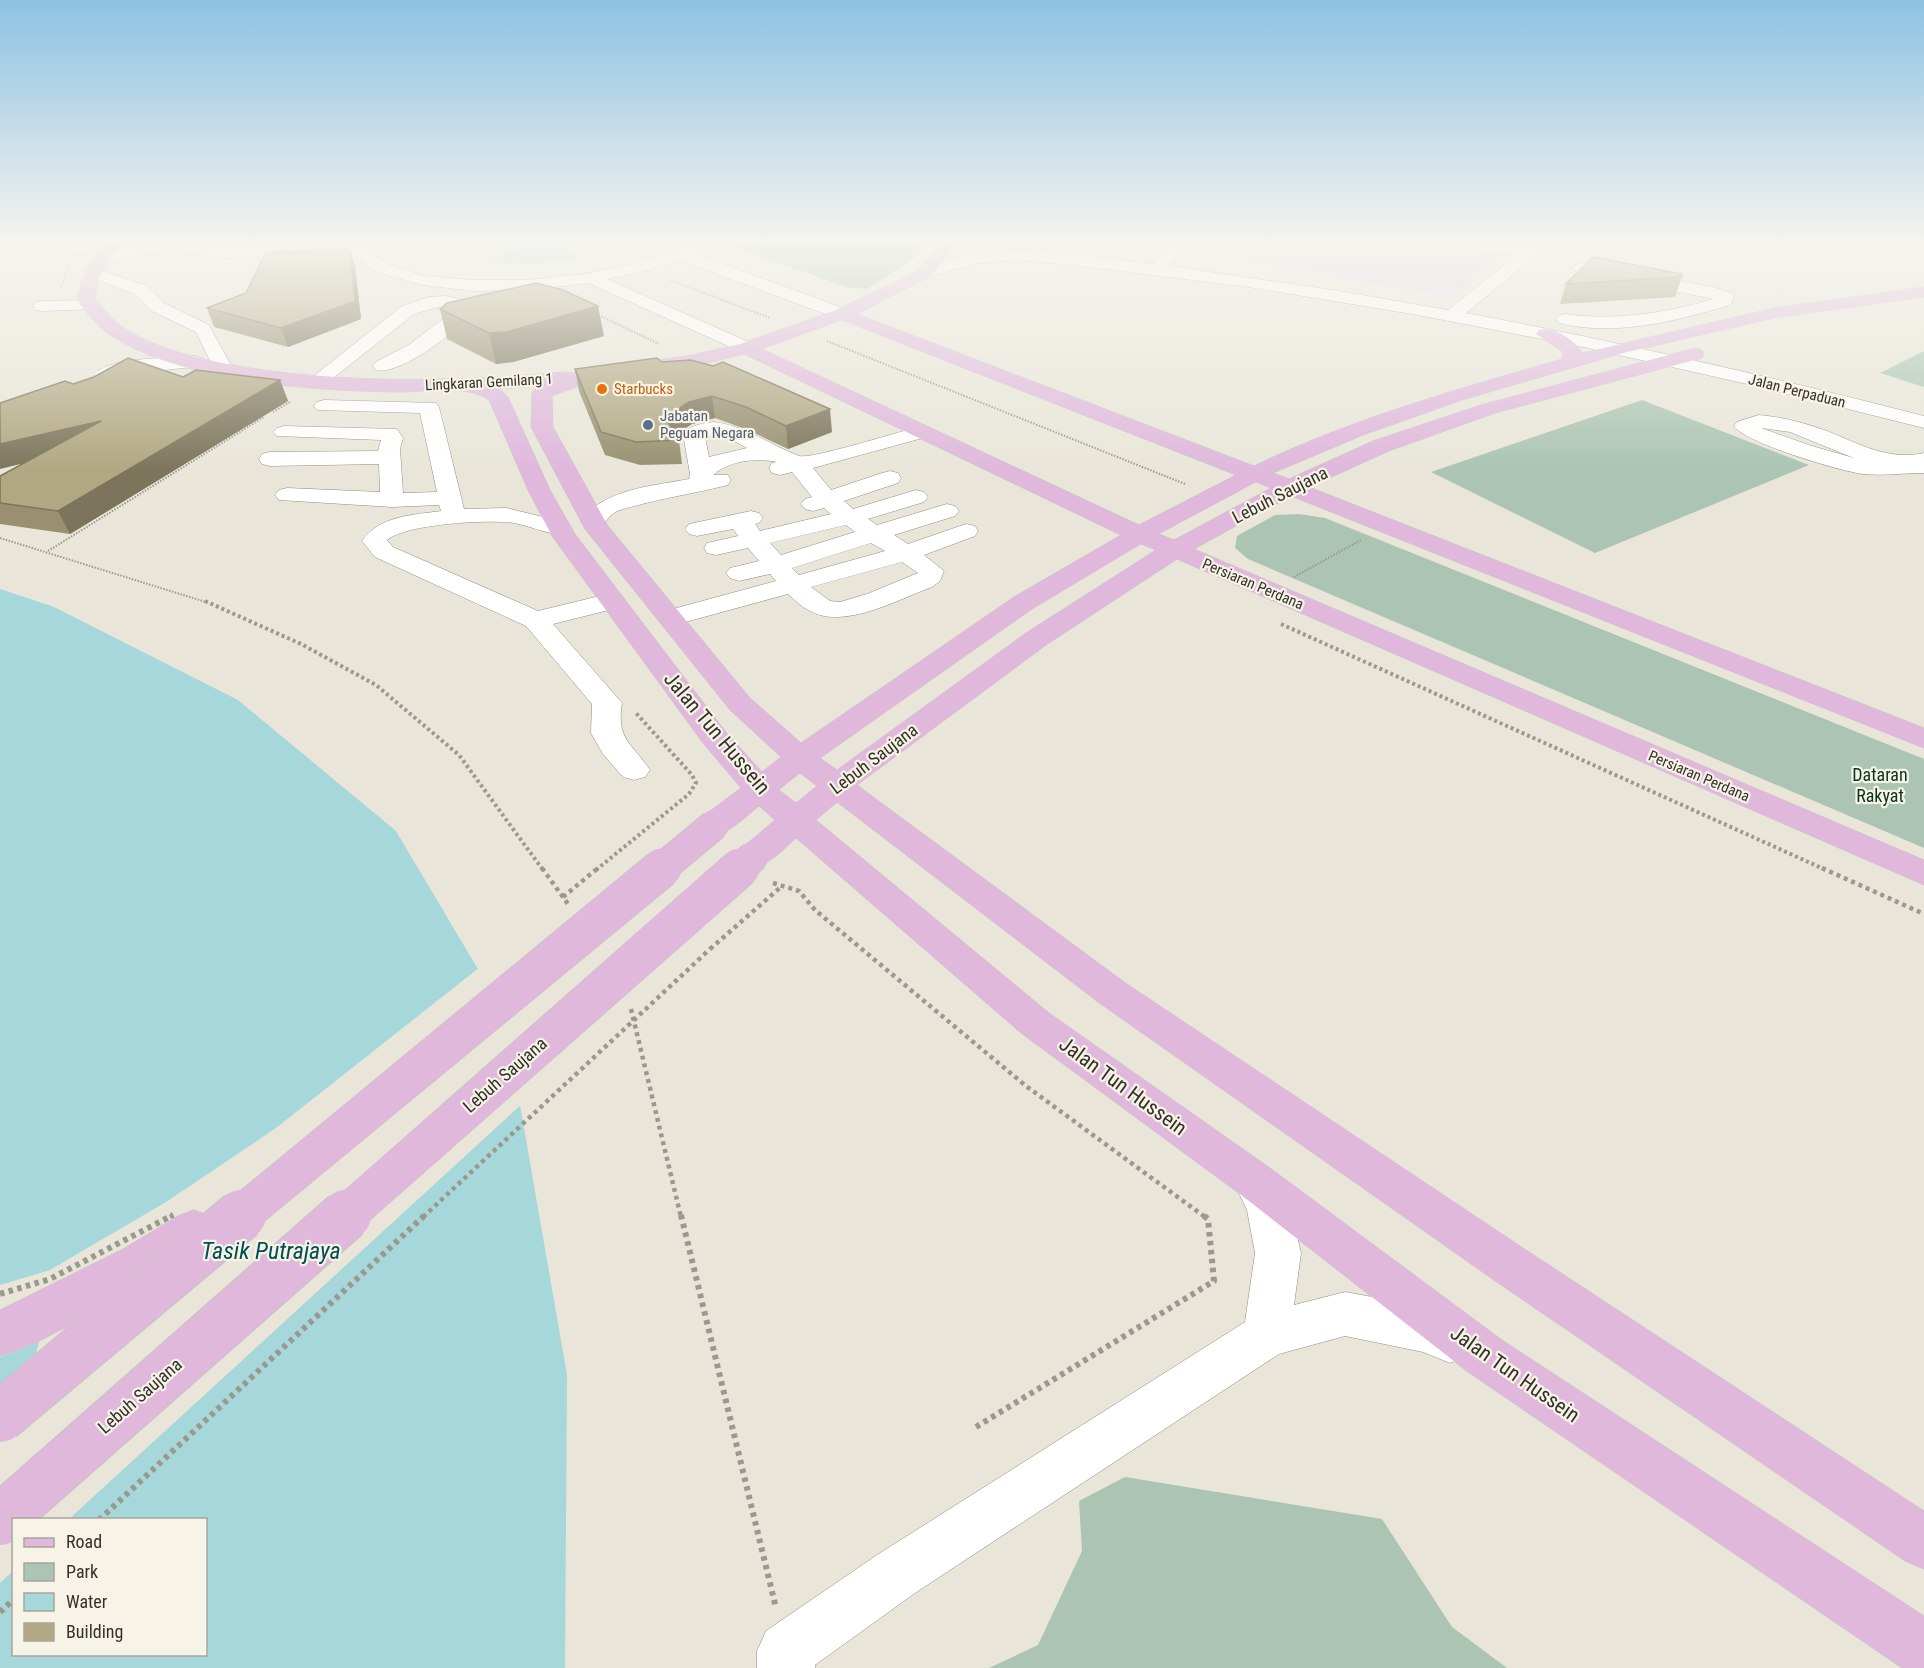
<svg xmlns="http://www.w3.org/2000/svg" width="1924" height="1668" viewBox="0 0 1924 1668" font-family="'Roboto Condensed',sans-serif">
<style>
.commercial{fill:#dfd8ed}
.green{fill:#abc4b3}
.water{fill:#a5d7db;fill-rule:evenodd}
.pier{fill:#e9e6d9}
.lines{fill:none;stroke-linecap:round;stroke-linejoin:round}
.minor-casing{stroke:#908d81;stroke-width:1}
.major-casing{stroke:#c6c5c4;stroke-width:1}
.path-far3{stroke:#9b988f;stroke-width:2;stroke-dasharray:1.5 1.5;stroke-linecap:butt}
.path-far2{stroke:#9b988f;stroke-width:4;stroke-dasharray:3 3;stroke-linecap:butt}
.path-far1{stroke:#9b988f;stroke-width:4.5;stroke-dasharray:4 4;stroke-linecap:butt}
.path{stroke:#9b988f;stroke-width:6;stroke-dasharray:4.5 4.5;stroke-linecap:butt}
.minor{fill:#fff;fill-rule:evenodd}
.major{fill:#dfb8dc;fill-rule:evenodd}
.major-bridge-far2-casing{stroke:#c6c5c4;stroke-width:32;stroke-linecap:butt}
.major-bridge-far1-casing{stroke:#c6c5c4;stroke-width:40;stroke-linecap:butt}
.major-bridge-casing{stroke:#c6c5c4;stroke-width:52;stroke-linecap:butt}
.path-bridge-far1{stroke:#9b988f;stroke-width:4.5;stroke-dasharray:4 4;stroke-linecap:butt}
.path-bridge{stroke:#9b988f;stroke-width:6;stroke-dasharray:4.5 4.5;stroke-linecap:butt}
.major-bridge-far2{stroke:#dfb8dc;stroke-width:30}
.major-bridge-far1{stroke:#dfb8dc;stroke-width:39}
.major-bridge{stroke:#dfb8dc;stroke-width:50}
.wall{fill:#989070}
.shaded-wall{fill:#7c755b}
.building{fill:#b1a782;stroke:#7c755b;stroke-width:1.5}
.food-dot{fill:#e8710a;stroke:#f7f3e6;stroke-width:2}
.service-dot{fill:#5c6f8a;stroke:#f7f3e6;stroke-width:2}
.labels{text-anchor:middle;stroke-width:4.5;stroke-linejoin:round;paint-order:stroke}
.far-street-label{font-size:15px;fill:#33312c;stroke:#f7f3e6}
.far-food-label{font-size:15px;fill:#c56008;stroke:#f7f3e6;text-anchor:start}
.far-service-label{font-size:15px;fill:#4e5e75;stroke:#f7f3e6;text-anchor:start}
.street-label{font-size:18px;fill:#33312c;stroke:#f7f3e6}
.park-label{font-size:18px;fill:#07341c;stroke:#f7f3e6}
.near-street-label{font-size:21px;fill:#33312c;stroke:#f7f3e6}
.near-water-label{font-size:24px;font-style:italic;fill:#014f53;stroke:#f7f3e6}
</style>
<rect width="100%" height="100%" fill="#e9e6d9"/>
<!-- commercial -->
<path class="commercial" d="M1241,239H1406L1502,254L1450,297L1196,251L1207,245Z"/>
<!-- green -->
<path class="green" d="M738,239H925L919,255L867,289L846,287L731,246Z
M1924,351V387L1880,373Z
M1642,400L1809,465L1595,553L1431,472Z
M1299,514L1325,518L1924,759V848L1248,559L1235,548L1237,536L1275,515Z
M1125,1477L1382,1519L1452,1627L1507,1668H989L1038,1645L1082,1551L1079,1501Z"/>
<!-- water -->
<path class="water" d="M543,247H562L578,258L531,264L490,262L510,250Z
M0,589L54,607L238,700L396,831L504,1013L567,1375L565,1668H0ZM14,1520H206V1654H14Z"/>
<!-- pier -->
<path class="pier" d="M480,967L507,1012L523,1103L69,1519L14,1520L13,1571L0,1583V1391L33,1365L39,1342L0,1357V1285L50,1270L166,1202L276,1128Z"/>
<g class="lines">
<!-- minor casing -->
<g class="minor-casing">
<path id="minor" d="M106,239H124L126,241L118,246L73,254L65,249L67,246Z
M164,239L200,242L201,246C242,254 280,235 319,239C307,254 240,259 221,258C207,257 194,252 180,251C153,250 128,258 103,264L95,259L97,256L125,246L164,243Z
M350,239H365V248L389,265L424,276L473,280H528L584,274L632,264L672,252L696,239H713L711,242L693,253L848,310L851,314L848,318H836L680,260L641,272L607,279L753,344L755,348L753,352L746,354L588,283L528,290L473,291L423,285L377,272L351,253L349,250Z
M1190,239H1217L1214,242L1184,251L1168,266L1333,290L1448,310L1516,256L1438,244L1433,242L1431,239H1465L1525,248L1531,239H1546L1535,256L1466,313C1620,342 1772,377 1924,416V428L1756,386L1588,348L1418,315L1248,287L1073,265L1017,260L972,264L925,278L917,273L919,270C940,263 960,256 982,253C1038,246 1097,258 1153,264L1167,248Z
M1580,263L1713,287L1731,293L1734,297L1730,305C1676,321 1615,337 1559,323L1556,319L1559,315L1565,314C1616,321 1665,313 1714,299L1574,271L1572,268Z
M93,268L147,286L164,303L209,325L233,369L230,373H216L196,332L152,311L135,294L87,276L85,273L87,270Z
M446,296L467,301L476,308C462,328 401,376 376,370L373,366L376,362L410,344L456,309L438,307L414,314L332,379H318L315,375L402,306L429,297Z
M91,300L97,301L100,305L97,309L42,311L36,310L33,306L36,302L42,301Z
M195,356L202,358L205,362L202,366L126,374L104,381L97,379L94,375C107,357 173,358 195,356Z
M324,400L436,403L439,407L464,509L506,508L568,523L572,528L568,533C551,537 532,526 514,523C489,519 405,524 387,540L393,547L538,611L612,593L621,595L625,601L621,607L553,624L622,703C616,740 632,743 650,770L645,777L634,780L623,777L603,754L591,733L592,704L526,626L375,557L362,541C379,516 412,515 441,511L439,505L392,507L279,500L275,495L279,490L287,488L380,492L379,464L270,466L262,464L259,459L262,454L270,452L378,451L381,440L277,436L273,432L277,428L284,426L397,429L403,438L400,449L403,493L437,492L420,413L317,410L314,406L317,402Z
M1759,415C1783,417 1805,423 1827,431C1859,444 1889,461 1924,453V473C1904,473 1883,476 1863,474C1840,471 1745,443 1734,426L1737,422ZM1761,428L1790,432L1854,458L1812,446Z
M714,422C746,426 770,445 799,456C810,460 904,430 923,426L930,428L934,432L930,436L813,468L831,490L882,473L890,471L898,473L901,478L898,483L844,501L853,509L916,490L924,492L928,497L924,502L868,519L877,525L947,504L955,506L959,511L955,516L894,535L908,544L966,524L975,526L978,531L975,536L924,555L944,571L940,581L932,587C899,599 844,630 810,611C802,607 795,600 788,594L671,626L662,624L658,618L662,612L776,581L770,574L739,581L730,578L726,573L730,568L759,561L748,548L716,555L707,553L704,548L707,543L738,536L733,529L697,536L689,534L685,529L689,524L751,511L759,513L763,518L759,523L755,524L760,531L831,514L824,508L813,511L805,509L801,504L805,499L812,497L792,472L780,475L772,473L769,468L772,463L777,462C756,458 730,460 713,475H728L731,480L728,485C692,494 656,499 620,510C603,516 607,532 585,526L581,521C603,489 653,486 689,479L690,474L683,434C690,425 704,423 714,422ZM714,435L726,437L747,448L709,457L705,437ZM846,525L855,532L781,555L770,543ZM871,543L885,551L799,575L792,568ZM902,562L918,573L867,594L840,602L830,601L811,587Z
M1255,1162L1270,1168L1291,1210L1301,1253L1294,1305L1345,1292L1427,1307L1467,1324L1474,1340L1467,1356L1450,1363L1423,1352L1345,1336L1279,1354L915,1593L815,1665V1668H757V1651L766,1631L877,1555L1245,1322L1255,1253L1247,1210L1233,1181L1240,1168Z"/>
</g>
<!-- major casing -->
<g class="major-casing">
<path id="major" d="M113,239H130L105,265L98,282L95,299C106,312 117,325 132,333C168,353 210,361 250,368C355,384 460,381 565,372C578,375 582,369 595,372L598,376L595,380L552,396L553,427L608,526L750,698L801,743L1014,597L1121,535L744,354L692,367L649,373L642,371L639,367L642,363L649,361L692,355L740,344L836,310L919,270L944,239H960L931,276L857,314L1254,466C1351,419 1458,389 1562,359L1563,352L1536,334L1539,330C1554,326 1575,340 1582,353L1774,308L1924,287V297L1774,318L1623,353L1462,400L1363,435L1273,473L1289,479L1373,441L1481,405L1695,348L1702,350L1704,354L1702,358L1495,413L1389,451L1309,487L1924,728V748L1291,496L1194,549L1924,860V885L1177,559L1046,645L857,785L1124,982L1523,1248L1924,1511V1569L1905,1561L1491,1278L1098,1002L837,802L816,820L1049,1013L1270,1168L1502,1340L1924,1616V1668H1902L1468,1372L1240,1194L1021,1033L796,838C779,853 766,871 742,864L737,856L742,848L775,820L759,806C741,820 726,839 702,833L698,825L702,817L741,788L703,743L552,536L528,490L489,400C466,384 427,392 400,392C316,391 193,383 120,341C103,332 88,316 77,300C81,276 93,253 113,239ZM842,320L1236,475L1139,525L762,349ZM543,386L535,389L532,393L531,427L585,529L730,710L781,757L762,772L725,731L575,534L550,490L508,397L500,389ZM1256,482L1271,488L1174,540L1159,534ZM1141,544L1156,550L1026,633L837,770L820,758L1032,609ZM800,773L817,786L796,803L779,790Z
M194,1210L210,1216L216,1230L210,1244L155,1279L36,1343L0,1356V1310L123,1249L178,1216Z"/>
</g>
<!-- path-far3 -->
<path class="path-far3" d="M670,280L770,318
M61,287L69,266
M596,314L659,344
M827,341L1185,484
M273,412L290,402
M0,538L209,603
M48,551L264,417
M1294,577L1361,540"/>
<!-- path-far2 -->
<path class="path-far2" d="M205,601L301,644L376,685L459,755L543,870
M1281,624L1826,870
M596,870L689,794L696,783L692,775L635,712"/>
<!-- path-far1 -->
<path class="path-far1" d="M542,868L568,904
M1822,868L1924,914
M773,883L799,891L815,910L1026,1086L1205,1217
M563,897L598,868
M710,949L782,886
M631,1009L681,1217"/>
<!-- path -->
<path class="path" d="M681,1215L776,1608
M976,1427L1214,1281L1208,1219L1203,1215
M0,1612L14,1599"/>
<!-- minor -->
<use href="#minor" class="minor"/>
<!-- major -->
<use href="#major" class="major"/>
<!-- major-bridge-far2 casing -->
<g class="major-bridge-far2-casing">
<path id="major-bridge-far2" d="M660,870L714,825
M739,870L754,856"/>
</g>
<!-- major-bridge-far1 casing -->
<g class="major-bridge-far1-casing">
<path id="major-bridge-far1" d="M239,1217L662,868
M344,1217L740,868"/>
</g>
<!-- major-bridge casing -->
<g class="major-bridge-casing">
<path id="major-bridge" d="M0,1417L241,1215
M0,1520L346,1215"/>
</g>
<!-- path-bridge-far1 -->
<path class="path-bridge-far1" d="M170,1217L176,1214
M423,1217L710,949"/>
<!-- path-bridge -->
<path class="path-bridge" d="M0,1294L50,1279L173,1215
M99,1520L425,1215"/>
<!-- major-bridge-far2 -->
<use href="#major-bridge-far2" class="major-bridge-far2"/>
<!-- major-bridge-far1 -->
<use href="#major-bridge-far1" class="major-bridge-far1"/>
<!-- major-bridge -->
<use href="#major-bridge" class="major-bridge"/>
</g>
<!-- wall -->
<path class="wall" d="M350,249L355,266L361,319L288,347L214,327L207,308L246,293Z
M1682,277L1675,297L1560,304L1566,284Z
M440,309L604,336L513,362L496,364L447,339Z
M662,362L832,432L788,449L748,430L715,418L692,424L684,429L681,435L677,437L679,440L682,464L640,465L605,455L579,391L575,369Z
M183,377L280,380L288,401L70,534L0,524V476L24,463L73,384Z"/>
<!-- shaded-wall -->
<path class="shaded-wall" d="M350,249L355,266L361,319L288,347L281,328Z
M598,306L604,336L513,362L496,364L489,333Z
M280,380L288,401L70,534L58,511Z
M712,396L715,418L692,424L684,429L681,435L670,440L666,418L689,402Z
M830,409L832,432L788,449L786,426Z
M101,421L111,442L0,469V444Z"/>
<!-- building -->
<path class="building" d="M350,249L355,301L281,328L207,308L246,293L266,252Z
M1593,257L1682,274V277L1566,284Z
M536,283L563,290L598,306L506,332L489,333L440,309L447,303Z
M128,358L183,377L196,370L280,380L58,511L0,503V476L101,421L0,444V403L65,381L73,384L94,377Z
M657,358L662,362L691,360L713,366L723,362L830,409L786,426L746,407L712,396L689,402L681,407L678,413L666,418L679,440L636,442L601,432L575,369Z"/>
<!-- sky -->
<linearGradient id="sky" x2="0" y2="1"><stop stop-color="#8dc2e3"/><stop offset="0.51" stop-color="#f5f4ee"/><stop offset="1" stop-color="#f5f4ee" stop-opacity="0"/></linearGradient>
<rect width="1924" height="472" fill="url(#sky)"/>
<!-- markers -->
<circle class="food-dot" cx="602" cy="389" r="6"/>
<circle class="service-dot" cx="648" cy="425" r="6"/>
<g class="labels">
<!-- far-street labels -->
<g class="far-street-label">
<text transform="translate(489 382) rotate(-3)" y="5">Lingkaran Gemilang 1</text>
<text transform="translate(1797 391) rotate(14)" y="5">Jalan Perpaduan</text>
<text transform="translate(1253 584) rotate(23)" y="5">Persiaran Perdana</text>
<text transform="translate(1699 776) rotate(23)" y="5">Persiaran Perdana</text>
</g>
<!-- far-food labels -->
<g class="far-food-label">
<text x="614" y="394">Starbucks</text>
</g>
<!-- far-service labels -->
<g class="far-service-label">
<text x="660" y="421">Jabatan<tspan x="660" dy="17">Peguam Negara</tspan></text>
</g>
<!-- street labels -->
<g class="street-label">
<text transform="translate(1280 495) rotate(-27)" y="6">Lebuh Saujana</text>
<text transform="translate(874 759) rotate(-37)" y="6">Lebuh Saujana</text>
<text transform="translate(505 1075) rotate(-41)" y="6">Lebuh Saujana</text>
<text transform="translate(140 1396) rotate(-41)" y="6">Lebuh Saujana</text>
</g>
<!-- park labels -->
<g class="park-label">
<text x="1880" y="781">Dataran<tspan x="1880" dy="21">Rakyat</tspan></text>
</g>
<!-- near-street labels -->
<g class="near-street-label">
<text transform="translate(717 733) rotate(50)" y="7">Jalan Tun Hussein</text>
<text transform="translate(1123 1086) rotate(36)" y="7">Jalan Tun Hussein</text>
<text transform="translate(1515 1374) rotate(35)" y="7">Jalan Tun Hussein</text>
</g>
<!-- near-water labels -->
<g class="near-water-label">
<text x="271" y="1259">Tasik Putrajaya</text>
</g>
</g>
<!-- legend -->
<rect x="12" y="1518" width="195" height="138" fill="#f7f3e6" stroke="#a9a59c" stroke-width="1.5"/>
<rect x="24" y="1538" width="30" height="9" fill="#dfb8dc" stroke="#a9a59c" stroke-width="1.5"/>
<text x="66" y="1548" font-size="18" fill="#33312c">Road</text>
<rect x="24" y="1563" width="30" height="18" fill="#abc4b3" stroke="#a9a59c" stroke-width="1.5"/>
<text x="66" y="1578" font-size="18" fill="#33312c">Park</text>
<rect x="24" y="1593" width="30" height="18" fill="#a5d7db" stroke="#a9a59c" stroke-width="1.5"/>
<text x="66" y="1608" font-size="18" fill="#33312c">Water</text>
<rect x="24" y="1623" width="30" height="18" fill="#b1a782" stroke="#a9a59c" stroke-width="1.5"/>
<text x="66" y="1638" font-size="18" fill="#33312c">Building</text>
</svg>
